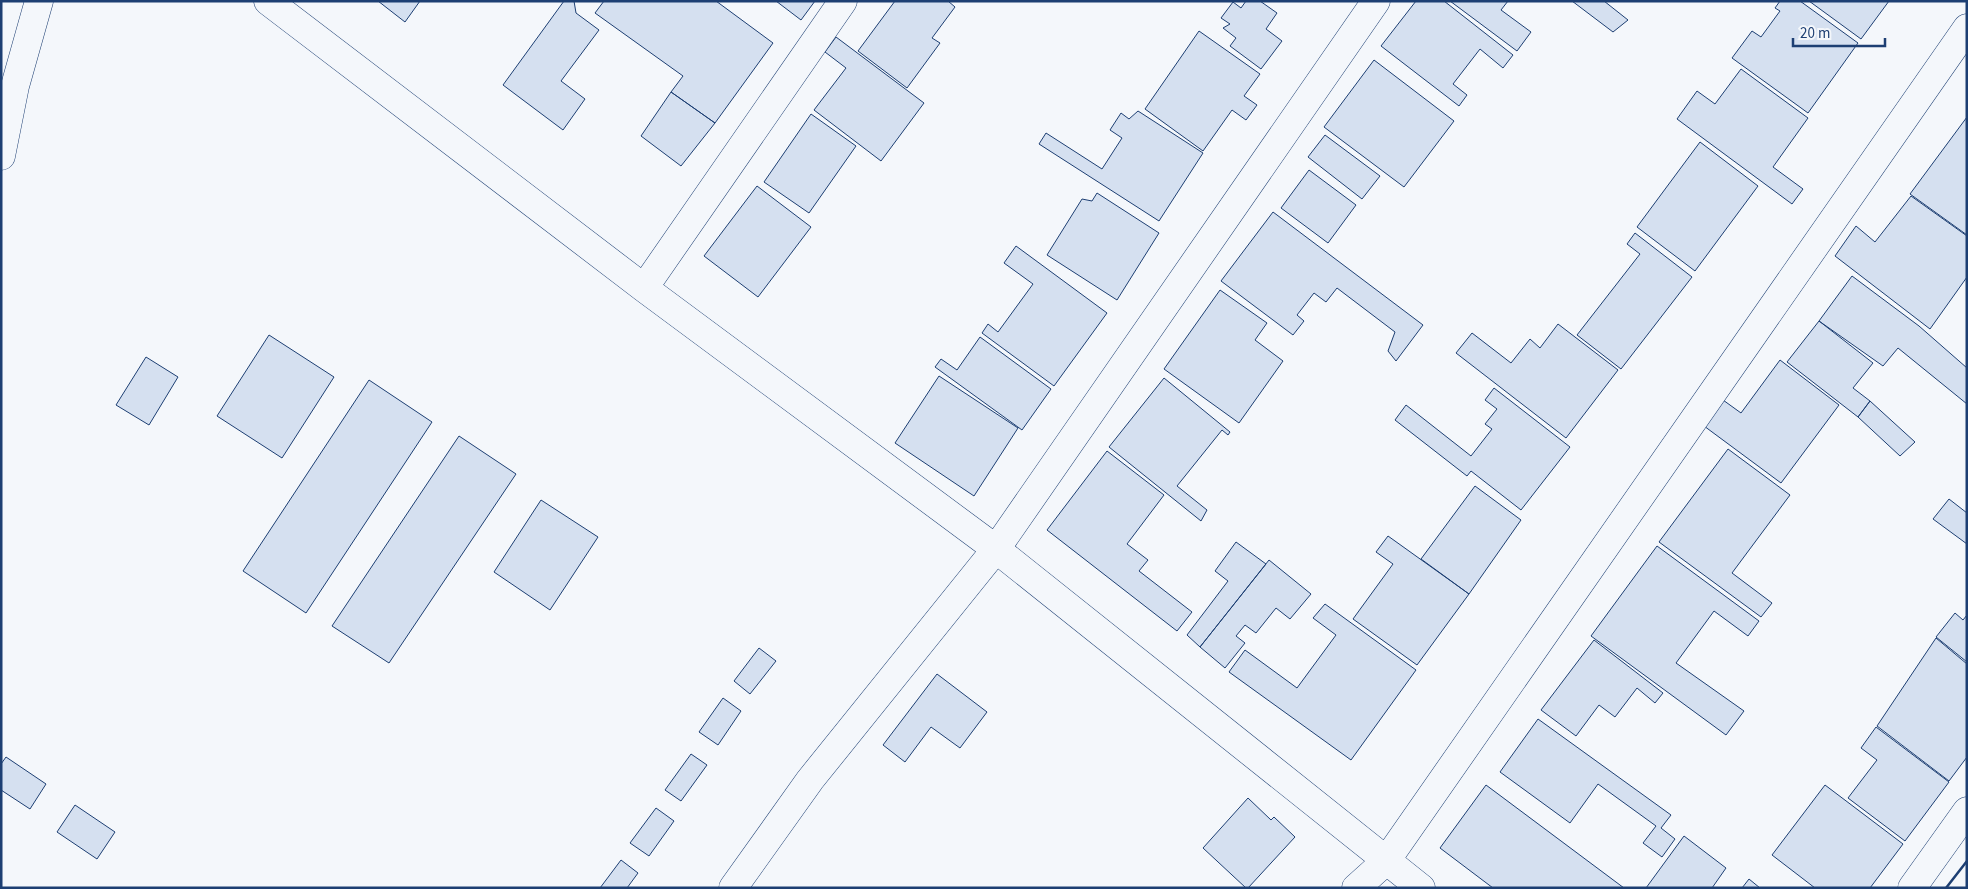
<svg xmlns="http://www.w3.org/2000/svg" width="1968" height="889" viewBox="0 0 1968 889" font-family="'Source Sans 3',sans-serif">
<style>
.building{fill:#d5e0f0;stroke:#1d3f73}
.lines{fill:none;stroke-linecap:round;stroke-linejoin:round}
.minor-casing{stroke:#1d3f73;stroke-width:29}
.minor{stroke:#f4f7fb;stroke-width:28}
.wall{stroke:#1d3f73;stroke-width:2.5}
</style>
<rect width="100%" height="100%" fill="#f4f7fb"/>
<!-- building -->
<path class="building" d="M378,1H420L405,22Z
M564,1H574L576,13L599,30L561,81L585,99L563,130L503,85Z
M604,1H716L773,43L715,123L671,92L683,76L595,13Z
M776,1H815L801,20Z
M895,1H948L955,7L932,38L940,43L907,88L858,51Z
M1246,1H1260L1277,13L1266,29L1282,41L1261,69L1230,46L1236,38L1223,28L1230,24L1221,18L1233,2L1241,8Z
M1416,1H1444L1513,55L1503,68L1480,49L1453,84L1467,95L1459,106L1381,46Z
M1450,1H1508L1501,10L1531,32L1517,51Z
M1572,1H1604L1628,20L1613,32Z
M1780,1H1800L1858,43L1808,113L1732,58L1752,31L1761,37L1780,11L1775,8Z
M1809,1H1889L1861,39Z
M1199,31L1260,74L1244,96L1257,105L1246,120L1232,110L1203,151L1145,109Z
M836,37L924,103L881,161L814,110L846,68L825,52Z
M1374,60L1454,121L1404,187L1324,127Z
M1741,69L1808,118L1773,167L1803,189L1792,204L1677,119L1697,91L1715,104Z
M671,92L715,123L681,166L641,136Z
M1138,111L1203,153L1159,221L1039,144L1046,133L1102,169L1122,138L1110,130L1121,113L1129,119Z
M811,114L856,146L809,213L764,182Z
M1967,117V235L1910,194Z
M1325,135L1380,176L1362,199L1308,157Z
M1700,142L1758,186L1695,271L1637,227Z
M1309,170L1356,205L1328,243L1281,208Z
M757,186L811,227L758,297L704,256Z
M1097,193L1159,233L1117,300L1047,255L1082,199L1092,201Z
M1911,196L1967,236V277L1930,329L1835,256L1856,226L1875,242Z
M1273,212L1423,325L1396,361L1388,351L1395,332L1337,288L1326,302L1314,293L1297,315L1304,321L1293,335L1221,281Z
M1635,233L1692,277L1621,369L1577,335L1640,254L1627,244Z
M1016,246L1107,313L1054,386L982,333L988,324L998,332L1033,284L1004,263Z
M1852,276L1919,326L1967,368V404L1898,348L1883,366L1819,321Z
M1220,290L1267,323L1255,340L1283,361L1239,423L1164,369Z
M1819,321L1873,363L1853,388L1870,401L1858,417L1787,362Z
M1558,324L1618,370L1566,438L1456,353L1472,333L1511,363L1530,339L1540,348Z
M269,335L334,377L282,458L217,416Z
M980,337L1051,389L1022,430L935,367L941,359L957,370Z
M146,357L178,377L149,425L116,405Z
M1780,360L1839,405L1781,483L1704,426L1723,400L1741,413Z
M939,376L1018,428L974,496L895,443Z
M1164,378L1230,432L1228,435L1222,430L1177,486L1207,510L1201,521L1109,447Z
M369,380L432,422L306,613L243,571Z
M1494,388L1570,447L1521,510L1471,471L1467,476L1395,420L1406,405L1471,456L1492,429L1485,424L1497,409L1485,400Z
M1870,401L1915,442L1900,456L1858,417Z
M459,436L516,474L389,663L332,626Z
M1728,449L1790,495L1732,573L1772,603L1761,617L1659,542Z
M1107,451L1164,495L1127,544L1148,560L1139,571L1192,612L1177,631L1047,530Z
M1475,486L1521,520L1469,594L1421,559Z
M1949,499L1967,513V544L1933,519Z
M541,500L598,537L550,610L494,572Z
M1388,536L1469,594L1417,665L1353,619L1393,564L1376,552Z
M1236,542L1266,564L1200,647L1187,635L1228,581L1215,571Z
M1657,546L1759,621L1748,636L1714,611L1676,663L1744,711L1726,735L1591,636Z
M1269,560L1311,594L1290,619L1276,608L1256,633L1245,625L1236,636L1245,643L1225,668L1200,647Z
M1325,604L1416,670L1351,760L1229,672L1245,650L1297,688L1336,635L1313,618Z
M1955,613L1963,620L1967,615V662L1936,637Z
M1936,638L1967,664V757L1949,781L1877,726Z
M1594,640L1663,693L1655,703L1637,688L1615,717L1599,705L1576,736L1541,710Z
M759,648L776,661L750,694L734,681Z
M937,674L987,712L960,748L931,727L905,762L883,745Z
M723,698L741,711L718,745L699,732Z
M1538,719L1671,815L1661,828L1675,839L1662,857L1643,843L1656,826L1598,784L1570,823L1500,772Z
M1876,727L1949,782L1905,841L1848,798L1877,760L1861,748Z
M691,754L707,765L681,801L665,790Z
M6,757L46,784L30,809L1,790V764Z
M1486,785L1624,888H1493L1440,848Z
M1825,785L1903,844L1870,888H1815L1772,855Z
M1248,798L1271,820L1274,817L1295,837L1248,888H1246L1203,848Z
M75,805L115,832L97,859L57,832Z
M656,808L674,821L649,856L630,843Z
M1684,836L1726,868L1712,888H1646Z
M621,860L638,873L627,888H600Z
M1749,879L1760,888H1742Z"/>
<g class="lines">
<!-- minor casing -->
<g class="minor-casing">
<path id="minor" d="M268,1L644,288L996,549L1421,888
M1,156L15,86L39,1
M644,288L843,1
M733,888L810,780L996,549L1376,1
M1356,888L1386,861L1967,28
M1912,888L1967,811"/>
</g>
<!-- minor -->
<use href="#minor" class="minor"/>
<!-- wall -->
<path class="wall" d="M1946,888L1967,861"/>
</g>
<!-- border -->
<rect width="1968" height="889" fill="none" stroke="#1d3f73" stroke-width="5"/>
<!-- scale -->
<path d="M1793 38v8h92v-8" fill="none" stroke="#1d3f73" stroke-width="2.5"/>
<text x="1800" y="38" font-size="15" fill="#1d3f73" stroke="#f4f7fb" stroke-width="4" paint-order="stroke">20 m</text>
</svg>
